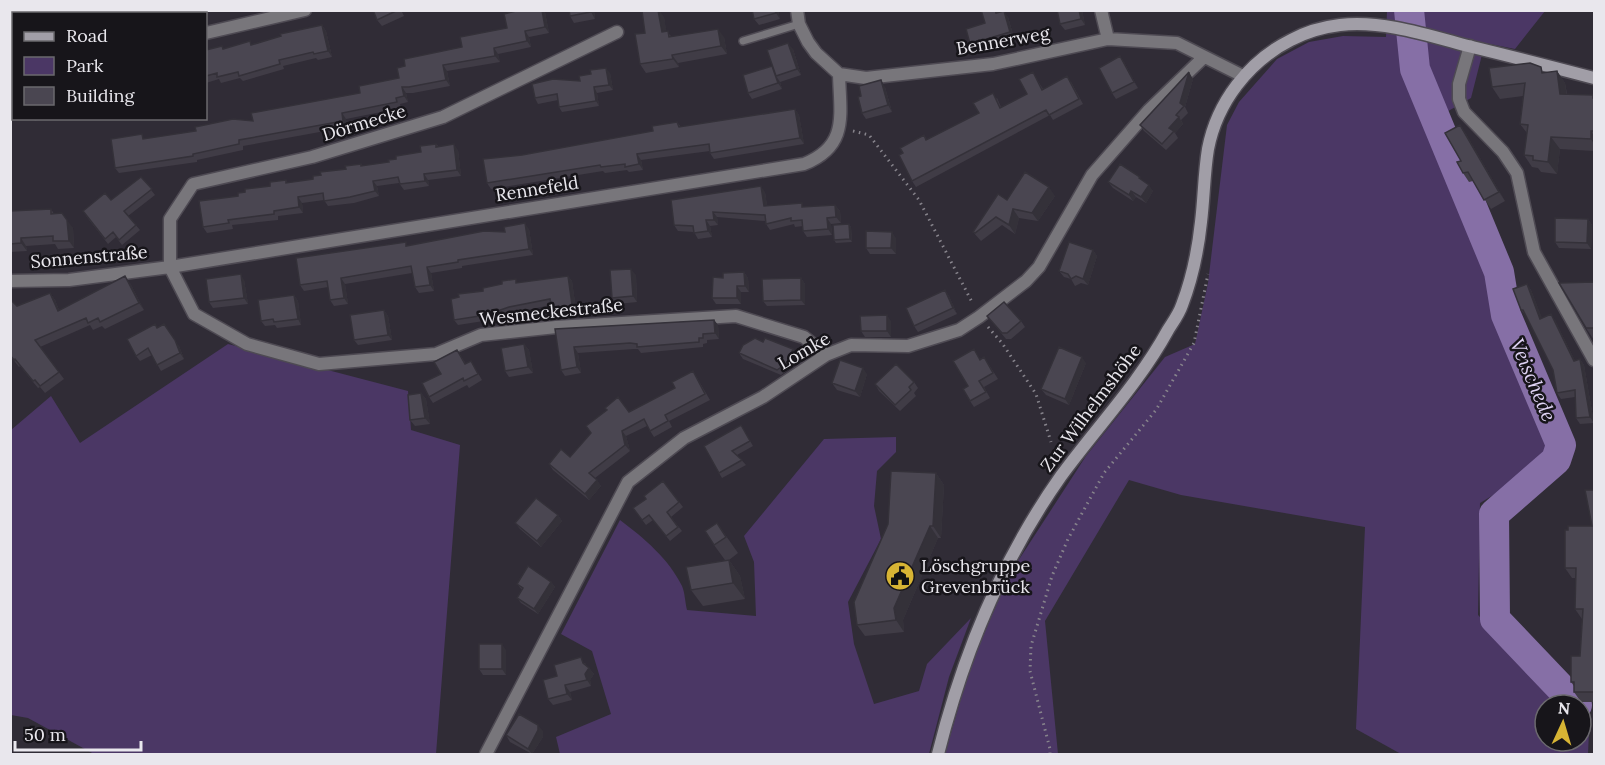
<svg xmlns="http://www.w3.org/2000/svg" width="1605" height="765" viewBox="0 0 1605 765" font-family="Lora,serif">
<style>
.green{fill:#4b3765}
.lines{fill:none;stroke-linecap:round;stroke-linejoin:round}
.river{stroke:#866fa6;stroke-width:30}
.lane-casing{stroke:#4e4a53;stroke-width:10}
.street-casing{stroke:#4e4a53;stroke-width:15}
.secondary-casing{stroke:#4e4a53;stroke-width:15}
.path{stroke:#87848c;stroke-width:3;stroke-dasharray:1.5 4.5;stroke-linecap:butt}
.lane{stroke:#78767b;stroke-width:7}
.street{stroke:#78767b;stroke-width:12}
.secondary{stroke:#a19ea7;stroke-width:12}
.wall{fill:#403c46}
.shaded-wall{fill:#343139}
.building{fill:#4a4651;stroke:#343139;stroke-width:1.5}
.labels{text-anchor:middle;stroke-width:5;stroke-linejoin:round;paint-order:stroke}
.street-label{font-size:18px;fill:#e9e7ed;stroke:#17151a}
.poi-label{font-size:18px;fill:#e9e7ed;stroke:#17151a;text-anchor:start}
.water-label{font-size:20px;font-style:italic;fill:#ded2f3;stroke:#17151a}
</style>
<rect width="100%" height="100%" fill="#302c36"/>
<!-- green -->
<path class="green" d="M1387,11H1545L1515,49L1485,43L1471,98L1429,122L1570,449L1480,503L1478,615L1564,705H1545V741H1581V722L1589,731L1588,754H1401L1356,729L1365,527L1181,495L1129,480L1045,621L1058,754H945L970,667L998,601L1018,561L1086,456L1165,357L1195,344L1208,283L1227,125L1239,102L1277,59L1309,42L1343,36L1386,37Z
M228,344L408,391L411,430L460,445L436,754H94L28,718L11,715V430L51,396L80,443Z
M896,437V452L877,471L874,506L881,539L848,602L854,644L874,704L919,691L927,664L971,618L949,677L929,754H560L556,737L611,714L592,651L561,634L620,520C644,538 669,559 682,586C685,593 685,602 687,610L756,616L754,562L744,536L824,439Z"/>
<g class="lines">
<!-- river -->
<path class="river" d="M1409,10L1415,69L1499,272L1506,315L1561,445L1556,460L1494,514L1495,619L1577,705"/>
<!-- lane casing -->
<g class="lane-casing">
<path id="lane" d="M743,41L799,24"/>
</g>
<!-- street casing -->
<g class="street-casing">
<path id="street" d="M797,10L799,24L808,42L816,53L839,74L866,78L993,64L1108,39L1177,43L1243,76
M1101,10L1108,39
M617,32L443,117L312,157L193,184L170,219V267L194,314L247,344L319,364L436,354L481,335L556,327L736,316L804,337L826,355
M206,33L305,10
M1470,46L1459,84V99L1464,112L1503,152L1517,173L1534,252L1594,360
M10,78H14
M10,281L69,280L170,267L804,164C849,146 840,115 839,74
M486,754L628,482L684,438L763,397L826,355L851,345L908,346L959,330L979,317L1026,281L1039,267L1092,175L1149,110L1204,57"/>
</g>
<!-- secondary casing -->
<g class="secondary-casing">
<path id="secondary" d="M938,754C963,654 1001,561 1061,476C1097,427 1139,383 1168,330C1173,322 1179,314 1182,305C1192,279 1198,250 1201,222C1204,198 1204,173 1208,149C1217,102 1249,61 1291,40C1306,32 1323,27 1340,25C1382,20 1427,35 1468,46C1510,56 1552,67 1594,78"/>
</g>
<!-- path -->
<path class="path" d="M853,131L869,135L919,200L973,304
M988,327L1002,343L1036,394L1051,442
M1050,754V749L1030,671L1031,646L1052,576L1068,539L1104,473L1156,410L1194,343L1208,274"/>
<!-- lane -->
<use href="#lane" class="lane"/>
<!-- street -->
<use href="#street" class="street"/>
<!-- secondary -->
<use href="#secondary" class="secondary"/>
</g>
<!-- wall -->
<path class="wall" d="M114,10L115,14H30Z
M142,10H151L144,13Z
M373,10H401L404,16L382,26L377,20Z
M569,10H594L595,19L574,23L570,16Z
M778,10L780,19L759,25L754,19Z
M981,10H997L998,13L1008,17L1014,38L974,49L970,44L985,23Z
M1057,10H1082L1085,25L1065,30L1060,24Z
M545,12L549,33L529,37L531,47L498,54L500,62L447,71L450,86L413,93H406L408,102L400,104L401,108L346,119L347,127L243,146V150L197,160V162L119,173L115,168L145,139L253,121L360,93L399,78L405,66L462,47Z
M664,17L666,31L672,37H724L727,54L678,63L679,67L646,73L640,64L645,33Z
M322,25L326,31L332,57L318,60L316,58L283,66L284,69L243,81L240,78L221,83L219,79L206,83V50L224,49L253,44Z
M793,49L801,75L780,82L782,89L752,99L748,93Z
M1124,62L1138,88L1116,99L1112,93Z
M1557,71L1565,83L1567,94L1593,95L1594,97V151L1560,149L1557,174L1541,172L1538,168L1532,167L1524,155L1527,133L1520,124L1523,96L1500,99L1492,87L1545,73Z
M610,73L613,90L597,93L599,106L562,112L559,107L558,100L538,104L535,98L580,81Z
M1036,78L1043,89L1071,82L1083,104L1053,120L1050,115L916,187L912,181L903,153L924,135L927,140L979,113L997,98L1001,107L1027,94Z
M1193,79L1185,107L1188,113L1181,120L1183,124L1175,133L1178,138L1166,150L1144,131L1140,125Z
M885,87L892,112L866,119L862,113L861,96Z
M795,109L799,115L804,144L714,159L710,153V151L641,160L643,170L629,172L627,170L605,173L603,171L491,189L487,183L522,155L653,131L677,122L681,127Z
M33,118H44L35,121Z
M1460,125L1466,134L1505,201L1491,209L1473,181L1469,182L1463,173L1461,161Z
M436,144L438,146L458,150L461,176L428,180L429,186L404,190L399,183L377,186L379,196L354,203L328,206L324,200L302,203L303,213L278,216V220L232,225L233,229L207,233L203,227L238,196L245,192L270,186L286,180L288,183L313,179L321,175L346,169L361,164L363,166L389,162L396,159L421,152Z
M141,177L155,195L128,216L140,230L122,245L116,237L108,244L86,216L111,200Z
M1143,181L1153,191L1146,203L1136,197L1133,201L1113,188L1108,182Z
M765,192L767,206L804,207L835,205L840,211L841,223L831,224L832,235L807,237L803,231V226L795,227L794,224L770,230L766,224L765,221L717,217L718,225L710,226L712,237L698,239L694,232L678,231L674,225Z
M1055,196L1038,221L1019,218L1015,234L1002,225L981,241L973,232L1007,200Z
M51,209L54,214L73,228L74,248L58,249L55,244L26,246L27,251L10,252V211Z
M1588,219L1592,225L1591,249L1559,248L1555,242Z
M849,224L851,227L852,242L836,243L834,240Z
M529,229L533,255L462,266V268L431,273L434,291L419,293L415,287L412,273L345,284L348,304L334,306L330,300L328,287L304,291L300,285L409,246Z
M896,238V254H870L866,248Z
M1093,250L1097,256L1088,285L1081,283L1075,286L1071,279L1064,277L1059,271Z
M744,272L748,278L749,292H741V304H716L712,298L723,278Z
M636,275L637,302L617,304L612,298Z
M568,276L572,281L577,317L557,319L553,313L551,305L513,313L490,320L458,325L454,320L459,297L518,283Z
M801,278L805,284V305L767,306L763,301Z
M244,280L248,304L213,308L209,302Z
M1594,282V340L1586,328Z
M130,283L144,310L105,329L102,326L93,330L90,325L40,347L64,379L45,393L40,387L38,388L20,366L19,367L12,358H10V299L17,306L50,293L55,300L59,310Z
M1527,284L1531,290L1542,319L1555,320L1575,361L1580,359L1584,365L1594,423L1580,424L1576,418L1575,397L1561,399L1557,393L1553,370L1526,316L1521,310Z
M945,290L949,296L957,314L918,332L914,326Z
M294,295L298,301L301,325L277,328L275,325L265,326L261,321Z
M384,310L388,316L392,340L358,345L354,340Z
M987,316L1021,321L1025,327L1011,339H1006Z
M714,320L718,325L719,339L707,340V343L703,344V347L641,353L638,349H634L578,353L581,373L565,376L561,370L555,329Z
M891,321V337H865L861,331Z
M155,324L157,328L179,346L184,359L161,371L152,355L140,361L136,356Z
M763,342L793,349L797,355L791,368L781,375L743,359L739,353Z
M524,344L529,350L533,373L509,377L505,371Z
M457,350L466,364L471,361L482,380L469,388L467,385L433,403L429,397L441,374Z
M984,357L998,379L984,387L990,398L974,407L970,401L968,386L980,359Z
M1086,363L1069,405L1046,395L1041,389Z
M693,371L710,400L669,421L672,427L654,437L647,426L626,436L630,451L595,478L601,486L589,500L553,470L549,464L570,457L629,412L675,388Z
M867,374L860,397L837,390L832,383Z
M914,382L918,388L914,393L916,396L900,411L879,391L875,384Z
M421,393L426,399L430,424L415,426L410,420Z
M741,425L753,446L737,455L746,465L722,478L719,473Z
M936,473L944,485L941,538H938L903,620L904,632L865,636L857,625Z
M663,481L683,507L671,517L682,531L670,541L653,520L646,525L633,508L646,499Z
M1594,490V702H1581L1574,692V686L1571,682L1580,656L1582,619L1575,609L1576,578H1572L1565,568L1592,526Z
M558,515L562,521L541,547L520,529L515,523Z
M717,523L738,553L729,560L740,576L745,599L703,606L691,590L725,560L714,545Z
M551,582L555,587L538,614L521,603L517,598L522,590L517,584Z
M506,650V675H483L479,669Z
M585,663L586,665L589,668L594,674L590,680L591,686L570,692L572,700L553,705L548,699L557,676Z
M543,731V737L532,754L510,742L506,735Z"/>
<!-- shaded-wall -->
<path class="shaded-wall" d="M542,10H544L545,12L549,33L545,27Z
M590,10H594L595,19L591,12Z
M658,10H659L664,17L668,40L662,32Z
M775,10H778L780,19L776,13Z
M1079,10H1082L1085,25L1081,19Z
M1004,11L1008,17L1014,38L1010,32Z
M322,25L326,31L332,57L328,51Z
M718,29L724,37L727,54L721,46Z
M525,31L529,37L531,47L527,41Z
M788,43L793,49L801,75L797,69Z
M494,48L498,54L500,62L495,56Z
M672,55L678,63L679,67L673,59Z
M1120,56L1124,62L1138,88L1134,82Z
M443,65L447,71L450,86L446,80Z
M606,68L610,73L613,90L609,85Z
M1557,71L1565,83L1568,106L1560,94Z
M1189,72L1193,79L1185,107L1180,103Z
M776,76L780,82L782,89L778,83Z
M881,80L885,87L892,112L888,105Z
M402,87L406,93L408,102L404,96Z
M594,87L597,93L599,106L596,101Z
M795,109L799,115L804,144L800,138Z
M342,113L346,119L347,127L343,121Z
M1179,117L1183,124L1175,133L1169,128Z
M1460,125L1466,134L1505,201L1499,192Z
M1591,131L1594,136V144L1591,139Z
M1551,137L1560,149L1557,174L1548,162Z
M454,144L458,150L461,176L457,170Z
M637,154L641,160L643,170L639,164Z
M424,174L428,180L429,186L425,181Z
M373,181L377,186L379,196L375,191Z
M1149,185L1153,191L1146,203L1141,197Z
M761,186L765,192L768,212L764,206Z
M1049,187L1055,196L1038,221L1032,213Z
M1131,191L1136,197L1133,201L1129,195Z
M298,197L302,203L303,213L299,207Z
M835,205L840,211L841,223L836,217Z
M1013,209L1019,218L1015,234L1009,225Z
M713,212L717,217L718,225L714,220Z
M827,218L831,224L832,235L828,229Z
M1588,219L1592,225L1591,249L1587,243Z
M67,220L73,228L74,248L69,241Z
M706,220L710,226L712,237L708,231Z
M525,223L529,229L533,255L529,249Z
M849,224L851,227L852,242L850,239Z
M892,232L896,238V254L891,248Z
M21,238L26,246L27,251L21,243Z
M1093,250L1097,256L1088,285L1083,279Z
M427,267L431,273L434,291L430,285Z
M631,269L636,275L637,302L633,296Z
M744,272L748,278L749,292L745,286Z
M241,274L244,280L248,304L244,298Z
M125,276L130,283L144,310L139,303Z
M568,276L572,281L577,317L573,312Z
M341,278L345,284L348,304L344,298Z
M801,278L805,284V305L801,300Z
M1527,284L1531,290L1545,325L1540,319Z
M737,286L741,292V304L737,298Z
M945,290L949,296L957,314L953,308Z
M50,293L55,300L62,318L58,311Z
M294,295L298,301L301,325L298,319Z
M384,310L388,316L392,340L388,335Z
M1551,314L1555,320L1578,367L1574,361Z
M887,315L891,321V337L887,331Z
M714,320L718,325L719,339L715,333Z
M164,324L179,346L184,359L180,353Z
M524,344L529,350L533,373L528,367Z
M574,347L578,353L581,373L577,367Z
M793,349L797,355L791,368L787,363Z
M1082,357L1086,363L1069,405L1065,399Z
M1580,359L1584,365L1594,423L1590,417Z
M863,368L867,374L860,397L855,391Z
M421,393L426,399L430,424L425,418Z
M622,431L626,436L630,451L625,445Z
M936,473L944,485L941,538L933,526Z
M597,480L601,486L589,500L585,494Z
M558,515L562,521L541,547L537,541Z
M930,526L938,538L903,620L904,632L896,620L894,608Z
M729,560L740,576L745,599L733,583Z
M551,582L555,587L538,614L534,609Z
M502,644L506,650V675L502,669Z
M589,668L594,674L590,680L591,686L587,680L585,674Z
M565,685L570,692L572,700L567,694Z
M538,725L543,731V737L532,754L528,749Z"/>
<!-- building -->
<path class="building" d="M39,10H112L103,14H30Z
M373,10H398L377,20Z
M520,10H542L545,27L525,31L527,41L494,48L495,56L443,65L446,80L409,87H402L404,96L396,98L397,102L342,113L343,121L239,140V144L193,154V156L115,168L111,139L142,134L143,139L196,131L195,127L233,119L253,121L251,113L360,93L359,86L399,78L397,68L405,66L404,59L462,47L460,37L507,28L504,14Z
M569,10H590L591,12L570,16Z
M646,10H658L662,32L668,31L669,37L718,29L721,46L672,55L673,59L640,64L635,34L645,33L642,11Z
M752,10H775L776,13L754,19Z
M981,10H995L996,13L1004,11L1010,32L970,44L966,29L985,23Z
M1057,10H1079L1081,19L1060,24Z
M14,19V34L10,25V20Z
M322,25L328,51L314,54L313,52L279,60L280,64L239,76L238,72L217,77V73L206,76V50L222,46L223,49L250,41L251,45L281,36L280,34Z
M788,43L797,69L776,76L767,50Z
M1120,56L1134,82L1112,93L1099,68Z
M1530,63L1541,67L1542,73L1557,71L1560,94L1593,95V98H1594V131H1591V139L1551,137L1548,162L1533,160V156L1524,155L1528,125L1520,124L1525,83L1492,87L1489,68Z
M772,66L778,83L748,93L743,75Z
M606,68L609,85L594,87L596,101L559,107L557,94L535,98L532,84L553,79L580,81L579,76L591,74L590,70Z
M1033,72L1042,90L1067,76L1079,99L1049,115L1046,110L912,181L899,155L903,153L900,148L924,135L926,140L979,113L973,103L993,93L1000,108L1027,94L1019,79Z
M1189,72L1180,103L1184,106L1176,115L1179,117L1169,128L1174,131L1162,144L1140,125Z
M881,80L888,105L862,113L858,97L861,96L859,86Z
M795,109L800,138L710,153L709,144L672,149L637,154L639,164L625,167V164L601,167L600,165L487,183L483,159L522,155L653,131L652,126L677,122L679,127Z
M1460,125L1499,192L1484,200L1468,172L1463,173L1457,162L1461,161L1445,133Z
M436,144V147L454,144L457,170L424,174L425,181L400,184L398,177L373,181L375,191L350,197L324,201L323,193L298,197L299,207L274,211V214L228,220L229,223L203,227L199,201L238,196V193L245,192V189L270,186V182L286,180V183L313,179V176L321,175L320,172L346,169L345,166L361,164V166L389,162L388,160L396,159V156L421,152L420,146Z
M1120,164L1140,177L1139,178L1149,185L1141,197L1131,191L1129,195L1108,182Z
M1025,172L1049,187L1032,213L1013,209L1009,225L996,217L975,233L973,232L998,194L1007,200Z
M141,177L152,189L124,211L136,225L119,240L113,232L105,239L83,211L105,193L111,200Z
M761,186L764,206L802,203V207L835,205L836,217L827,218L828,229L803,231L802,220L791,221V218L766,224L765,215L713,212L714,220H706L708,231L694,233L693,226L674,225L671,200Z
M51,209V214L62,213L67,220L69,241H53V236L21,238V243L10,244V211Z
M1555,218L1588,219L1587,243L1555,242Z
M525,223L529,249L458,260V262L427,267L430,285L415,287L411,266L341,278L344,298L330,300L327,281L300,285L296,258L406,242V246L484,231L505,232L504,227Z
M849,224L850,239L834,240L833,225Z
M866,231L892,232L891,248H866Z
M1069,242L1093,250L1083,279L1076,276L1071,279L1068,274L1059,271Z
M631,269L633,296L612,298L610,270Z
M744,272L745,286H737V298H712L713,277L723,278V273Z
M241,274L244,298L209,302L206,279Z
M125,276L139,303L100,322L98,318L88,323L86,318L35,340L59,372L40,386L35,380L33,381L15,359L14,360L10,355V299L17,306L50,293L58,311Z
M568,276L573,312L553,313L550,299L509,307L486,315L454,320L451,299L459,297L458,294L483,291V288L502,284V281L516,279V283Z
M801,278V300L763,301L762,279Z
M1594,282V328H1586L1559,283Z
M1527,284L1540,319L1551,314L1574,361L1580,359L1590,417L1576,418L1575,390L1557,393L1553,370L1523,310H1521L1513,289Z
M945,290L953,308L914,326L906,308Z
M294,295L298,319L274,322L273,319L261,321L258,300Z
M1004,302L1021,321L1007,333H1002L987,316Z
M384,310L388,335L354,340L350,315Z
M887,315V331H861L860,316Z
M714,320L715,333L703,334V338H699V342L637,347V344L630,343L574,347L577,367L561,370L555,329Z
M155,324L157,328L164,324L175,340L180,353L157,365L148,348L136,356L127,339Z
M755,338L763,342L765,338L793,349L787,363L777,370L739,353L743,345Z
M524,344L528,367L505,371L501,348Z
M1059,347L1082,357L1065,399L1041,389Z
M974,349L980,360L984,357L993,373L979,381L986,392L970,401L963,389L968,386L953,361Z
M457,350L465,364L471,361L478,374L464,381L463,378L429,397L422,383L441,374L434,362Z
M840,360L863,368L855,391L832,383Z
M896,364L914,382L909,387L911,390L895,405L875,384Z
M693,371L705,394L665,415L668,421L650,431L644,419L622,431L625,445L589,473L597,480L585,494L549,464L561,449L570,457L591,433L586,426L607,410L605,408L618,397L629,412L675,388L672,382Z
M421,393L425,418L410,420L408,395Z
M741,425L750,441L732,451L742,460L719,473L704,446Z
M891,471L936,473L933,526H930L894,608L896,620L857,625L854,602L888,524Z
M663,481L679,502L667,512L678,527L666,536L649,515L642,520L633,508L646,499L644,496Z
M1585,490H1594V692H1574V682H1571V656H1580L1583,609H1575L1576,568H1565V530H1568V526H1592Z
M536,498L558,515L537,541L515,523Z
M717,523L726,537L714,545L705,531Z
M729,560L733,583L691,590L686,567Z
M528,566L551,582L534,609L517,598L523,588L517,584Z
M479,644H502V669H479Z
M581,657L583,663L589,668L585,674L587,680L565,685L567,694L548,699L543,680L557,676L554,665Z
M519,714L538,725V730L528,749L506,735Z"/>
<!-- icons -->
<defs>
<g id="civic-disc" transform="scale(1.5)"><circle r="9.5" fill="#d7b434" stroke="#17151a"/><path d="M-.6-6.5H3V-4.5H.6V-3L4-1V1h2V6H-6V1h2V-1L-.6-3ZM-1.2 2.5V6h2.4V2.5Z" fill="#111"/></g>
</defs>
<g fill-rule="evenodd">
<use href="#civic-disc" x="900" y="576"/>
</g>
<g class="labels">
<!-- street labels -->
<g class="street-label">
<text transform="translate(1003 41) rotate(-10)" y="6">Bennerweg</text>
<text transform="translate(364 123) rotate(-17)" y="6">Dörmecke</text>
<text transform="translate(537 189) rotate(-9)" y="6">Rennefeld</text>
<text transform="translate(89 257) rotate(-5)" y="6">Sonnenstraße</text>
<text transform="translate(551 312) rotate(-6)" y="6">Wesmeckestraße</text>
<text transform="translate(804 351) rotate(-30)" y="6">Lomke</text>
<text transform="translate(1091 408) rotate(-53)" y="6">Zur Wilhelmshöhe</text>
</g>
<!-- poi labels -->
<g class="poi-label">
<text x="921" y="572">Löschgruppe<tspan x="921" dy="21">Grevenbrück</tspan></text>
</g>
<!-- water labels -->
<g class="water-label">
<text transform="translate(1533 380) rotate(67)" y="7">Veischede</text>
</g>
</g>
<!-- border -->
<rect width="1605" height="765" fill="none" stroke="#e9e7ed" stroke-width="24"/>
<!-- legend -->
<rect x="12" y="12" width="195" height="108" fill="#17151a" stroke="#6b696e" stroke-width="1.5"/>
<rect x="24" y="32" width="30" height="9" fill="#a19ea7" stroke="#6b696e" stroke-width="1.5"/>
<text x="66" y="42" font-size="18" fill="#e9e7ed">Road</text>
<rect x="24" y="57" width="30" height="18" fill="#4b3765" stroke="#6b696e" stroke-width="1.5"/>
<text x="66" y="72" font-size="18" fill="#e9e7ed">Park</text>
<rect x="24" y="87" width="30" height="18" fill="#4a4651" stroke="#6b696e" stroke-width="1.5"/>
<text x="66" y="102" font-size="18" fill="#e9e7ed">Building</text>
<!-- north arrow -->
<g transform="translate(1563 723) rotate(4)"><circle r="28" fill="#17151a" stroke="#6b696e" stroke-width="1.5"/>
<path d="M0-4.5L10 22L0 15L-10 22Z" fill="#d7b434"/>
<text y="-9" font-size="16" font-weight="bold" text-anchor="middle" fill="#e9e7ed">N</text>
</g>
<!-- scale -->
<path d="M15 741v9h126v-9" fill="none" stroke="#e9e7ed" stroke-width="3"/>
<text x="24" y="741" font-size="18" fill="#e9e7ed" stroke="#17151a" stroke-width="4.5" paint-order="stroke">50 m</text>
</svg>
